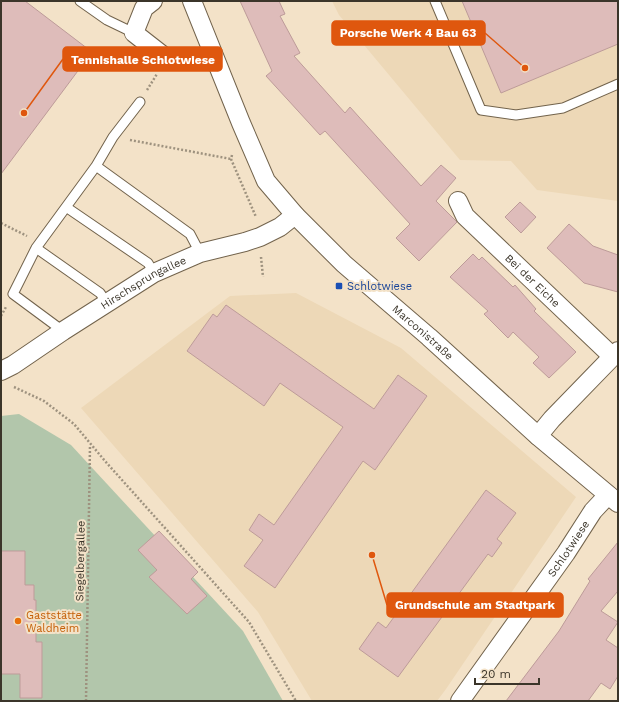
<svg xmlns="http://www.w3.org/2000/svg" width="619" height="702" viewBox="0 0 619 702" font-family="'Work Sans',sans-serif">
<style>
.built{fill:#edd8b7}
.green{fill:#b2c6ab}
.building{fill:#debcba;stroke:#bd9b99}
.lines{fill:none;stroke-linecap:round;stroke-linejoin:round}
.lane-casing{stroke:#72634c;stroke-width:11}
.street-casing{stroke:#72634c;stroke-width:20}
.path{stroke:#9e927f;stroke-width:2.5;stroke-dasharray:2 2;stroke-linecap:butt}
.lane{stroke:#fff;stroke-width:9}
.street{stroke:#fff;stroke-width:18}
.transit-dot{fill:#1a4fb4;stroke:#f3e2c8;stroke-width:1.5}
.food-dot{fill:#e8710a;stroke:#f3e2c8;stroke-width:1.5}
.labels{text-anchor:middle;stroke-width:4;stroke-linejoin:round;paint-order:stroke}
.street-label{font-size:11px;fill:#3b352a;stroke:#f3e2c8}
.transit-label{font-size:11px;fill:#164399;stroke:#f3e2c8;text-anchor:start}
.food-label{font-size:11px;fill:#c56008;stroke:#f3e2c8;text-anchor:start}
.leader{fill:none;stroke:#df570e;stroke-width:1.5}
.callout-dot{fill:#df570e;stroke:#f3e2c8;stroke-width:1.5}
.callout{fill:#df570e;stroke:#df570e;stroke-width:1.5}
.callout-label{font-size:12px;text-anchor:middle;font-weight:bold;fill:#fff}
</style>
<rect width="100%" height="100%" fill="#f3e2c8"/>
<!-- built -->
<path class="built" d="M332,1H618V201L537,190L511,161L460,160L339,15Z
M296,293L401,348L576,497L446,689L437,701H312L258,612L81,408L230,296Z"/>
<!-- green -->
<path class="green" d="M19,414L71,445L243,631L283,701H1V416Z"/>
<!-- building -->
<path class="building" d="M1,1H25L92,52L1,174Z
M240,1H279L285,14L280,16L300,53L294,56L345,113L350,107L421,186L441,165L456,178L436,201L457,222L419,261L396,238L410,224L325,131L320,135L266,76L272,71Z
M462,1H618V44L501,93Z
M520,202L536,217L521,233L505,217Z
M569,224L593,246L618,255V292L584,283L547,248Z
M473,254L479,260L482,257L513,287L515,285L536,309L534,311L576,352L549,378L533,363L539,357L513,332L508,338L484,314L488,311L450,277Z
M226,305L374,409L398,375L427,396L375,470L363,461L275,588L244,566L263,540L249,530L259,514L274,525L343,427L280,383L264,406L187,351L213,314L217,317Z
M486,490L516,513L497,539L502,543L492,557L488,554L398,677L359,649L378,622L386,628Z
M159,531L198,572L191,579L207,596L187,614L149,577L157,570L138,550Z
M618,542V591L601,611L618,622L606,640L618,648V676L610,689L601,683L588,701H506L559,631L590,581L588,579Z
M1,551H25V585H34V600H36V642H42V698H20V674H1Z"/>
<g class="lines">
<!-- lane casing -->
<g class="lane-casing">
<path id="lane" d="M80,1L107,20L134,33
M435,1L481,110L516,115L563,108L618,84
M96,166L190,234L200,253
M66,207L148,263L154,273
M36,248L100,293L107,303
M63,331L13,294L36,248L96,166L113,137L140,102"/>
</g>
<!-- street casing -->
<g class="street-casing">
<g id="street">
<path d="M153,1L144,8L134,33L166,58L192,60L213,55"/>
<path id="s1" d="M192,1L241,123L266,181L295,215L344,264L429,337L538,436L618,503"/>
<path id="s2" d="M458,201L465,216L612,356"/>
<path id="s3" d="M1,371L13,365L63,331L154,273L200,253L245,242L260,237L280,227L295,215"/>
<path d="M538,436L552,419L618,351"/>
<path id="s4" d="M460,701L566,553L593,511L608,495"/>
</g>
</g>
<!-- path -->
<path class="path" d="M147,90L157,74
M130,140L231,159
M232,155L231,159L256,217
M1,223L27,236
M261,257L263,277
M1,316L6,307
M14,387L44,401L74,424L105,461L249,622L296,701
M86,701L90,445"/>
<!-- lane -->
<use href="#lane" class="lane"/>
<!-- street -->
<use href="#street" class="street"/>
</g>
<!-- markers -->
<rect class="transit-dot" x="335" y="282" width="8" height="8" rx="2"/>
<circle class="food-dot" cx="18" cy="621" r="4"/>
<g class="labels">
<!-- street labels -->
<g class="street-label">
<text dy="4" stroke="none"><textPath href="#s2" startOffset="110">Bei der Eiche</textPath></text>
<text dy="4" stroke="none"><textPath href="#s3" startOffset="168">Hirschsprungallee</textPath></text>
<text dy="4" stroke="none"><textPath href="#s1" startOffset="413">Marconistraße</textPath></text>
<text dy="4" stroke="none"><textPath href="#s4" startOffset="187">Schlotwiese</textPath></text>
<text transform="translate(80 561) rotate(-89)" y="4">Siegelbergallee</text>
</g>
<!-- transit labels -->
<g class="transit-label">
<text x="347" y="290">Schlotwiese</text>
</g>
<!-- food labels -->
<g class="food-label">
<text x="26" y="619">Gaststätte<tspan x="26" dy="13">Waldheim</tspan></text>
</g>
</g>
<!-- callouts -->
<path class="leader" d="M525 68L485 33M24 113L63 59M372 555L387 605"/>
<g class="callout-dot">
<circle cx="525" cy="68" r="4"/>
<circle cx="24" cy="113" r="4"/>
<circle cx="372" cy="555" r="4"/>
</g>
<g class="callout">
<rect x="332" y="21" width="153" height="24" rx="4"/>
<rect x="63" y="47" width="159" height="24" rx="4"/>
<rect x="387" y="593" width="176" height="24" rx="4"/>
</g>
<g class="callout-label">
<text x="408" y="37">Porsche Werk 4 Bau 63</text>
<text x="143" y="64">Tennishalle Schlotwiese</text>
<text x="475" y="609">Grundschule am Stadtpark</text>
</g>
<!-- border -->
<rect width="619" height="702" fill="none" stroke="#3b352a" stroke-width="4"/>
<!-- scale -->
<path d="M475 678v6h64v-6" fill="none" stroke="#3b352a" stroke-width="2"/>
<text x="481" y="678" font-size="12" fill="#3b352a" stroke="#f3e2c8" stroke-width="3" paint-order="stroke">20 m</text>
</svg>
